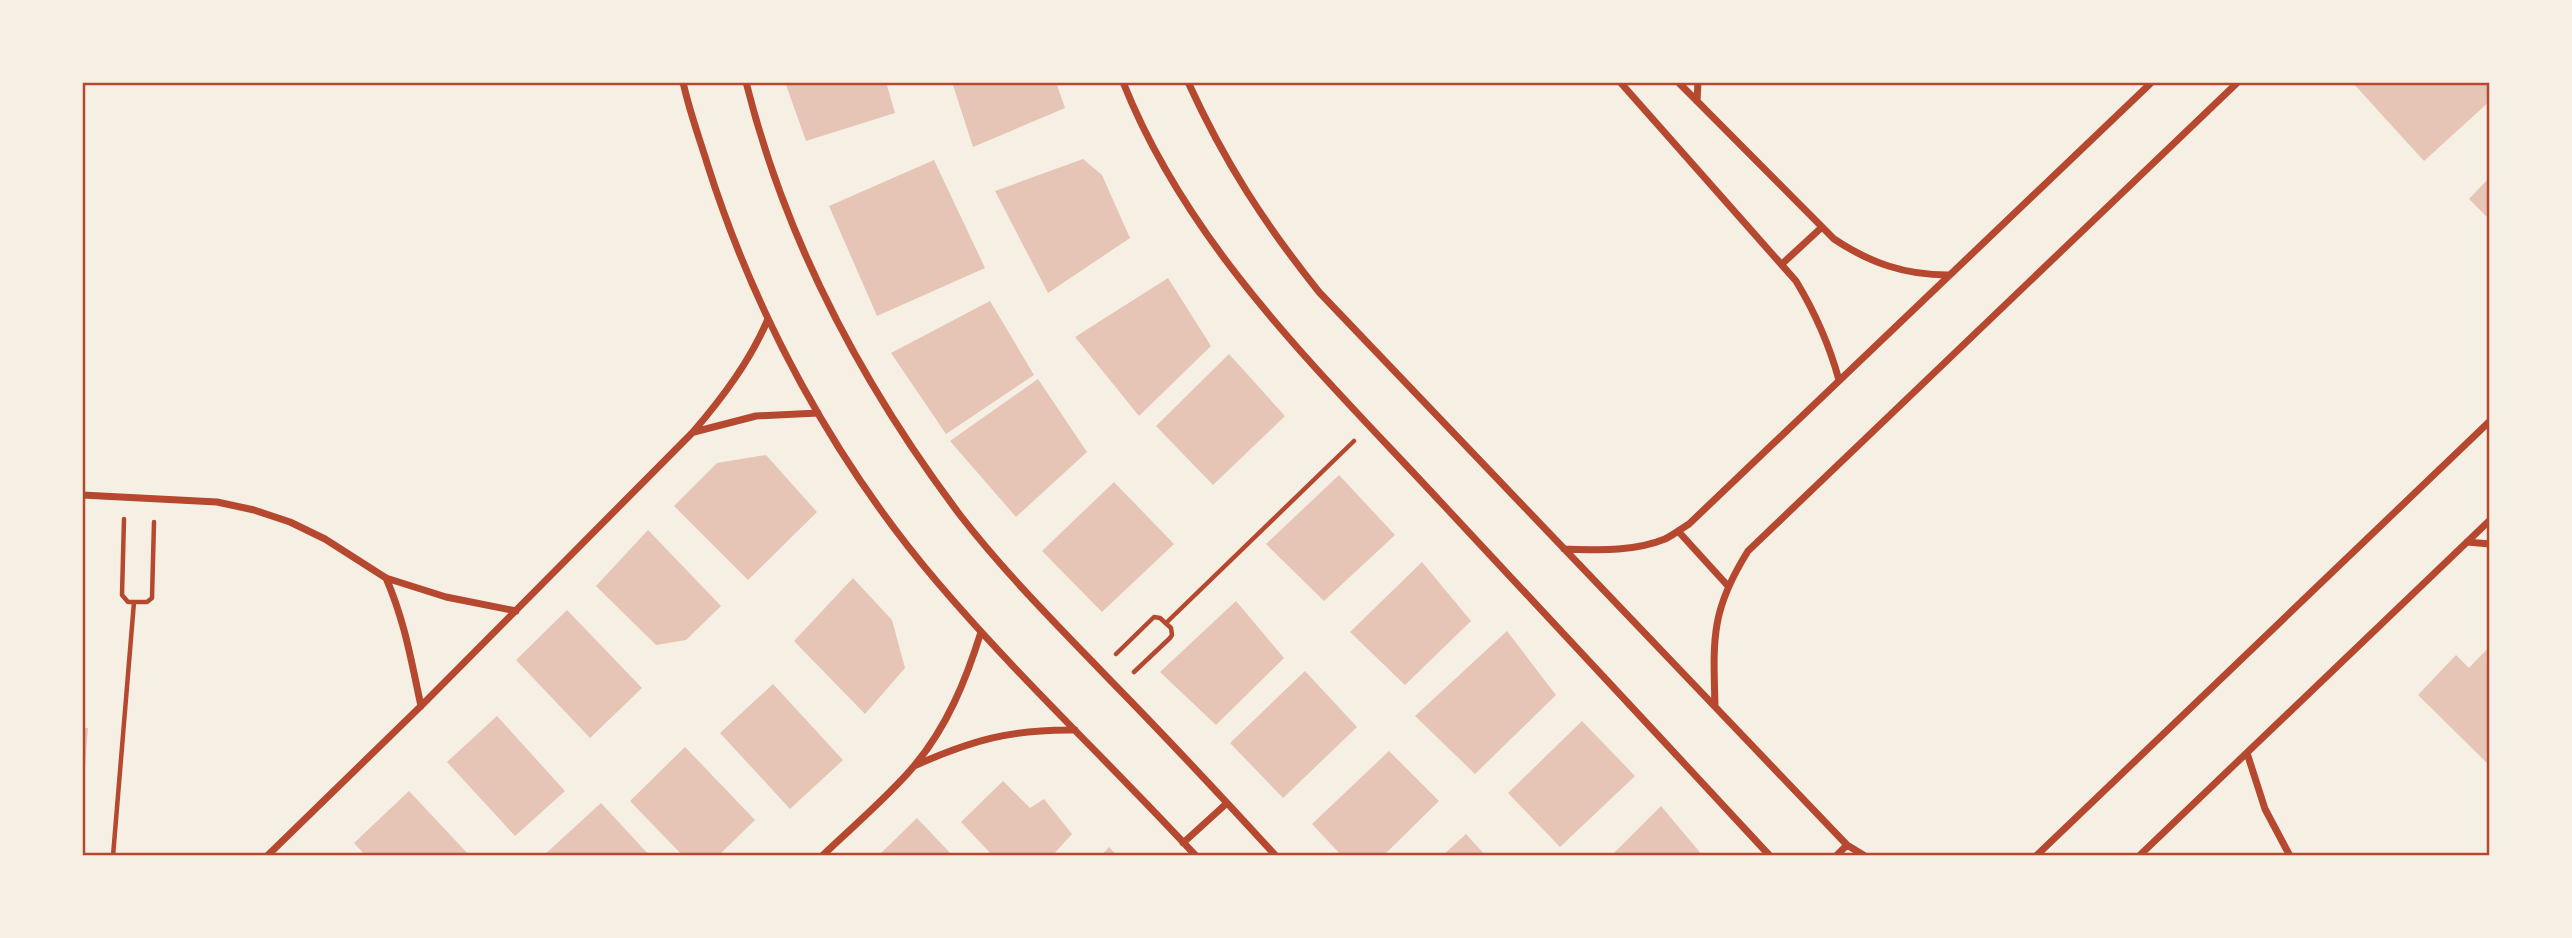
<svg xmlns="http://www.w3.org/2000/svg" width="2572" height="938" viewBox="0 0 2572 938" font-family="Figtree,sans-serif">
<style>
.building{fill:#e6c5b7}
.lines{fill:none;stroke-linecap:round;stroke-linejoin:round}
.path{stroke:#b5482f;stroke-width:4.5}
.minor{stroke:#b5482f;stroke-width:7}
.neatline{fill:none;stroke:#b5482f;stroke-width:2.5}
</style>
<rect width="100%" height="100%" fill="#f6efe4"/>
<!-- building -->
<path class="building" d="M785,82H886L895,113L806,141Z
M952,82H1056L1065,108L973,147Z
M2352,82H2490V101L2424,161Z
M1083,159L1102,175L1130,238L1048,293L995,191Z
M934,160L985,268L877,316L829,206Z
M2490,177V220L2469,199Z
M1168,278L1211,346L1139,416L1075,337Z
M990,301L1034,375L946,434L891,353Z
M1229,354L1285,416L1213,485L1156,426Z
M1038,379L1087,452L1016,517L950,441Z
M766,455L817,512L748,580L674,506L717,463Z
M1339,475L1395,535L1324,601L1266,544Z
M1114,482L1174,544L1102,612L1042,551Z
M648,530L721,606L686,640L656,645L596,586Z
M1422,562L1471,621L1405,685L1350,632Z
M853,578L892,620L905,668L865,714L794,641Z
M1236,601L1284,658L1216,725L1160,672Z
M567,610L642,688L590,738L516,660Z
M1507,631L1556,695L1475,774L1415,716Z
M2490,646V760L2487,763L2418,695L2456,655L2469,668Z
M1305,671L1357,727L1283,798L1230,743Z
M773,684L843,760L790,809L720,733Z
M497,716L565,791L515,836L447,762Z
M1582,721L1635,776L1560,847L1508,793Z
M82,728H88L84,780H82Z
M685,747L755,820L718,856H683L630,801Z
M1389,751L1439,801L1383,856H1342L1312,824Z
M1003,781L1030,808L1044,799L1072,834L1052,856H993L961,822Z
M409,791L470,856H366L354,843Z
M601,803L650,856H543Z
M1661,806L1703,856H1611Z
M917,818L953,856H878Z
M1466,834L1486,856H1442Z
M1109,847L1118,856H1101Z"/>
<g class="lines">
<!-- path -->
<path class="path" d="M124,519L122,595L128,602H147L152,598L154,522
M1166,623L1354,441
M1116,654L1154,617L1160,618L1171,628L1172,635L1170,638L1134,672
M113,856L134,602"/>
<!-- minor -->
<path class="minor" d="M683,82C689,110 699,137 707,163C755,315 834,461 938,583C1019,678 1111,764 1196,856
M746,82C785,239 863,386 960,515C1005,573 1058,626 1109,679C1166,737 1221,796 1276,856
M1123,82C1188,246 1318,370 1436,497C1547,616 1659,736 1770,856
M1188,82C1225,163 1264,223 1319,292L1847,845L1865,856
M1620,82L1796,281C1816,314 1829,344 1839,380
M1678,82L1834,239C1870,263 1905,275 1948,275
M1697,101L1698,82
M1782,264L1821,228
M694,432L756,416L818,413
M82,495L217,502L254,510L290,522L325,539L386,578L446,597L516,611
M1678,531L1728,586
M2467,542L2490,544
M1564,549C1598,550 1633,552 1665,539C1673,535 1681,529 1689,524L2152,82
M386,578C405,622 411,660 421,706
M1715,705C1713,638 1711,610 1748,551L2238,82
M2247,753L2265,809L2290,856
M914,766C972,740 1012,729 1075,730
M1183,843L1227,803
M267,856L421,706L693,432C723,397 750,361 768,319
M822,856C851,828 889,796 914,766C947,727 966,680 981,632
M1836,856L1847,845
M2036,856L2490,421
M2139,856L2490,520"/>
</g>
<!-- border -->
<rect width="2572" height="938" fill="none" stroke="#f6efe4" stroke-width="168"/>
<rect x="84" y="84" width="2404" height="770" class="neatline"/>
</svg>
